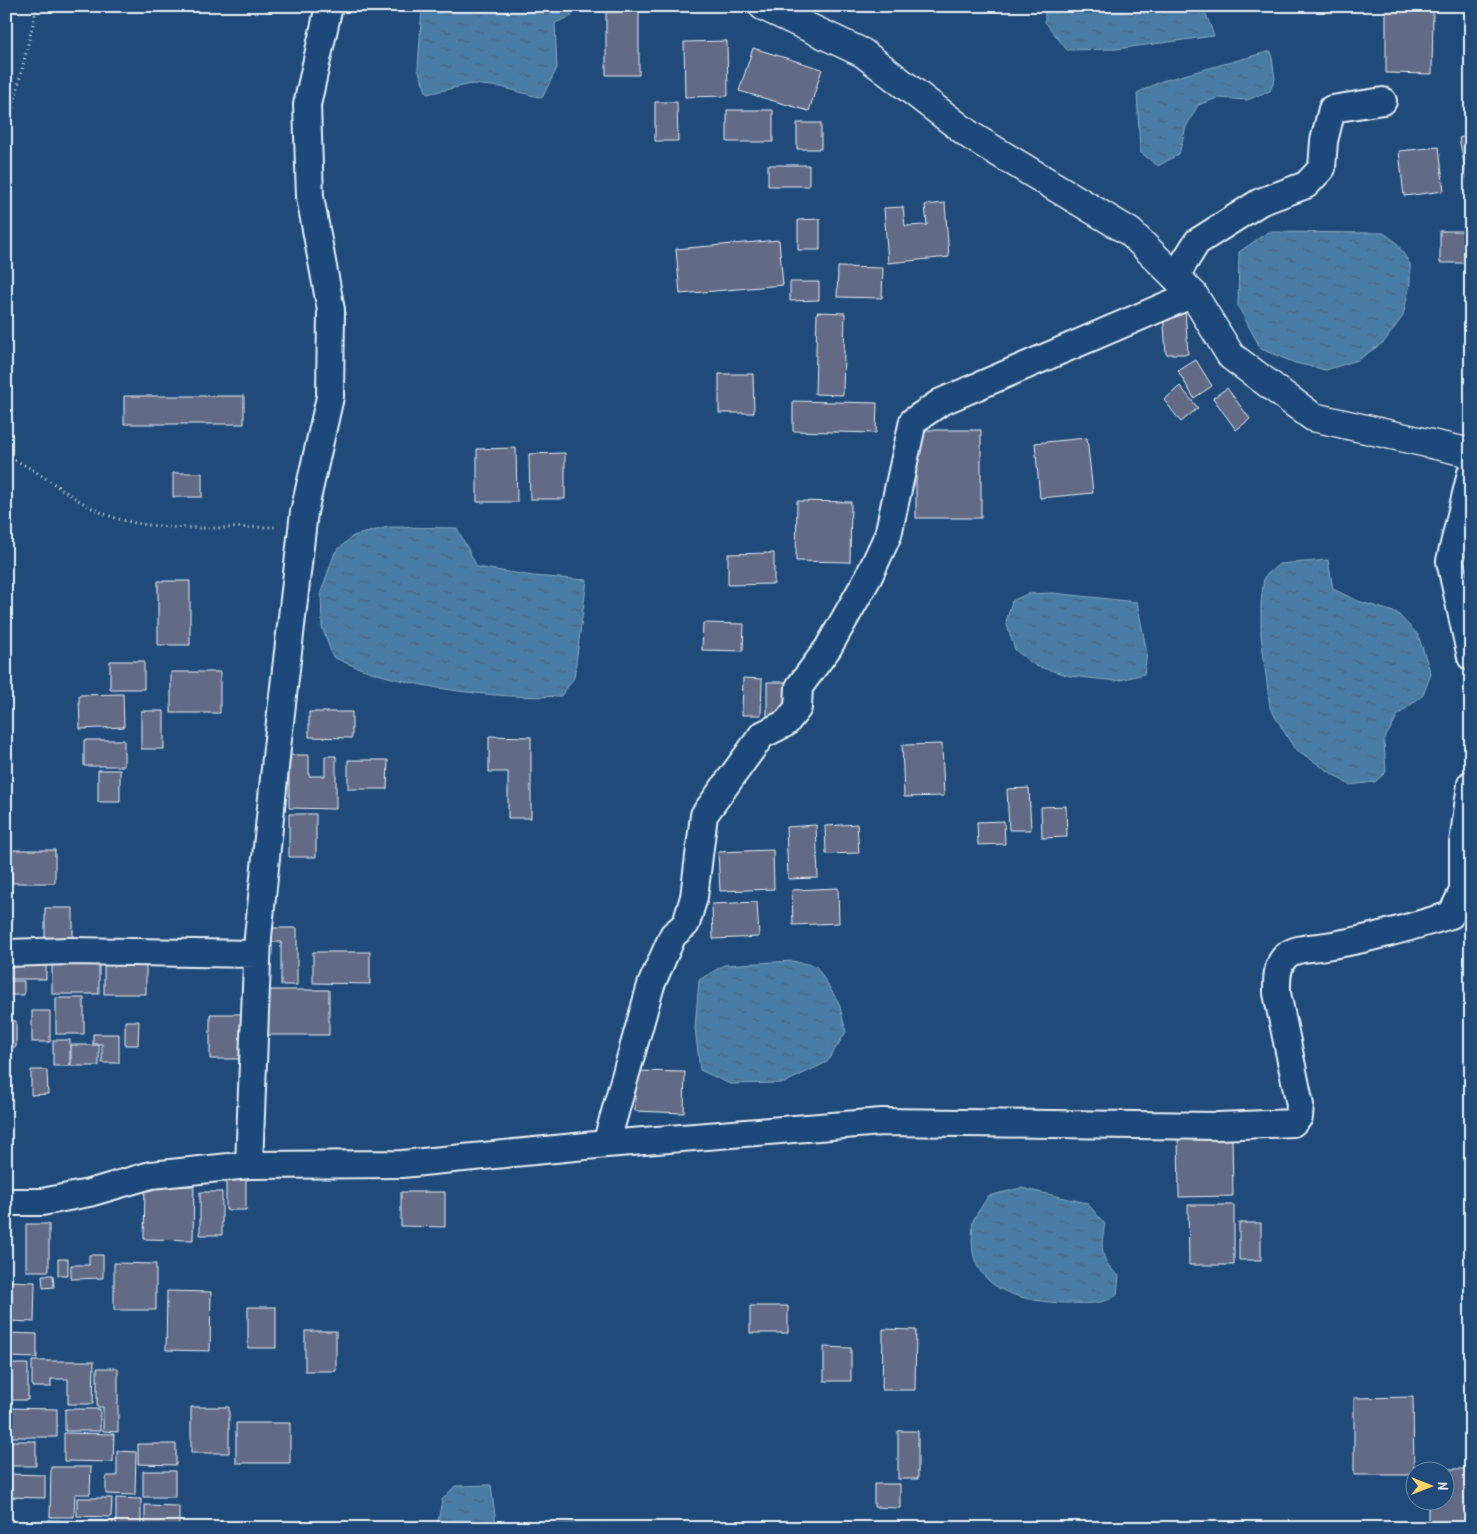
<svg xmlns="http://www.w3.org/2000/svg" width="1477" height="1534" viewBox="0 0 1477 1534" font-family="'Patrick Hand',sans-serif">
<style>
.water{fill:url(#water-ripples);stroke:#88aac6}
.building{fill:#626a85;stroke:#e8f1f8}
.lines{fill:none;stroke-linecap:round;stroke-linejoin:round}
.street-casing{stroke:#e8f1f8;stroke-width:30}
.secondary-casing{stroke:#e8f1f8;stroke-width:31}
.path{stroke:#e8f1f8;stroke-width:3;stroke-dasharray:1 4;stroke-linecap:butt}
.street{stroke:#1f4a7a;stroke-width:26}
.secondary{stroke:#1f4a7a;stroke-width:28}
</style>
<defs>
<pattern id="water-ripples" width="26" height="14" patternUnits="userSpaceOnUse" patternTransform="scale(1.25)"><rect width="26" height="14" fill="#487ba5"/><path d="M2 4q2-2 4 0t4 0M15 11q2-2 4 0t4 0" fill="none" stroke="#47647c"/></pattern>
</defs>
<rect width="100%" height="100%" fill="#1f4a7a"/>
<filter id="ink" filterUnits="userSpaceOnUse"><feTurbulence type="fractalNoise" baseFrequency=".02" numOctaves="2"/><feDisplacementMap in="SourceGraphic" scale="10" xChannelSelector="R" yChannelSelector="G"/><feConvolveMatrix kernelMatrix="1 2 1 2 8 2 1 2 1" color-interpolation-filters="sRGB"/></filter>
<g filter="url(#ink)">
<!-- water -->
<path class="water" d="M422,6H564L572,16L555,23L557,68L542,98L501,87L472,84L427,94L418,69Z
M1045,6H1203L1214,36L1116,49L1067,50L1045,22Z
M1271,51L1275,79L1270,91L1247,100L1218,98L1198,105L1186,127L1179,154L1158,166L1140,152L1137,93L1162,81Z
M1268,232L1384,233L1396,242L1410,264V284L1403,316L1384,342L1358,360L1326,370L1295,363L1261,349L1238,306L1239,252Z
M388,527L457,528L477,567L533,576L587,580L574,678L561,696C494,700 392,686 333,657L322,627L321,592L335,552L353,536Z
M1328,560L1333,589L1358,601L1397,613L1418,635L1431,674L1423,695L1398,715L1384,740L1386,772L1375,782L1349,785L1294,748L1270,708L1261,635V602L1264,577L1279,564Z
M1053,593L1137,602L1147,653L1144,674L1116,681L1070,676L1036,666L1015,650L1006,622L1012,601L1027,594Z
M792,961L816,966L839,1003L846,1032L827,1062L784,1083L730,1084L700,1070L695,1028L699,980L724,965Z
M1021,1188L1087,1203L1105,1224C1100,1247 1100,1261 1119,1276L1117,1295C1102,1306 1083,1303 1066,1303C1026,1302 972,1292 972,1241C973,1235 971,1225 974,1219C978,1211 984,1204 988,1196Z
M491,1485L496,1523L494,1528H437L442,1500L455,1486Z
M574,1523L654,1525L661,1528H539L541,1525Z"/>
<!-- building -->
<path class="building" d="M606,6H639V75H606Z
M1386,9L1433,10L1432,74L1386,73Z
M727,41L728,96L685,97L684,42Z
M753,48L822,69L809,111L739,91Z
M655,102H677L678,141H655Z
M727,110H773V142H727Z
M797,123H821V149H797Z
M1471,135V192H1470L1459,138Z
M1439,147L1444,191L1404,196L1399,151Z
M768,165H809V186H768Z
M945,203L949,257L888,263L884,208L903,207L905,226L927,225L925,205Z
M820,219V250H798V220Z
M1440,231H1471V263H1440Z
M779,240L783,285L680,294L676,249Z
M838,267L883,268L882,298L837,297Z
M790,282H819V300L790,301Z
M1185,310L1188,354H1166L1163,311Z
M817,312L845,313L843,395L815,394Z
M1196,360L1212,386L1194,398L1178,371Z
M719,374H753L754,413H719Z
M1180,386L1198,408L1181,422L1164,400Z
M1227,388L1250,419L1236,430L1213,398Z
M124,396H244V424H124Z
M793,401L877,403L876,433L793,431Z
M916,430H981V518H916Z
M1087,438L1093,493L1040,498L1035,443Z
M516,448L517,502H477V449Z
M565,453V499H530L529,454Z
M173,473H202V497H173Z
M797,501L851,502L850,562L796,561Z
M774,553V584L728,585V554Z
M158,581H190V645H158Z
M703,623L744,624L743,651L702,650Z
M110,661H144V689H110Z
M171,672H220V713H171Z
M743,678L762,679L761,715H742Z
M767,682H790V716H767Z
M123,694L124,727L80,729L79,695Z
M141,711H164V749H141Z
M309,712H352V738L309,737Z
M489,736L531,737V818H508V772H489Z
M84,740H124V766H84Z
M942,744L944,796L904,797L902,745Z
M289,755H309V776H325V756H336V809L289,808Z
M348,760H388L387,789H348Z
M98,770H120V802H98Z
M1029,788L1031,830H1009L1007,789Z
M1066,806L1067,837L1042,838L1041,807Z
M289,814H316V857H289Z
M1004,821L1005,844L978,845L977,822Z
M857,824L859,853L826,854L825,826Z
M816,825L818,878L788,879L786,827Z
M12,850H55V883H12Z
M773,850L774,889L720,891L718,852Z
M838,888L839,923L793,925L792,890Z
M757,902L759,937L713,939L712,904Z
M45,908H73V944H45Z
M270,928H297V985H281V942H270Z
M313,952H370V984L313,983Z
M52,956H99V994H52Z
M10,957H46V979H10Z
M104,960H146V994H104Z
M7,981H24V995H7Z
M266,990H329V1035H266Z
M56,998H84V1034H56Z
M32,1011H50V1042H32Z
M210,1014H247V1059H210Z
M6,1021H16V1047H6Z
M125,1021H139L138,1045H125Z
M93,1034H119V1063H102V1044H93Z
M53,1040H70V1066H53Z
M71,1045H99V1066H71Z
M31,1070H47L48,1094L31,1095Z
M636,1071L685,1072L684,1113L635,1111Z
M1232,1134L1233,1196L1179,1197L1178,1135Z
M226,1176H246V1210H226Z
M145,1186H194L193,1240L144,1239Z
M200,1192H222V1235H200Z
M401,1192H445V1227L401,1226Z
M1188,1205H1234V1265H1189Z
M1239,1223H1261V1260H1239Z
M26,1224H49V1271H26Z
M89,1255H103V1278L71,1279V1265H89Z
M58,1259H68V1275H58Z
M114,1263L156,1264V1310H114Z
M42,1275H53L54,1287L43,1288Z
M7,1281L35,1282L34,1322L7,1321Z
M167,1291L211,1292L210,1351L166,1350Z
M750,1306H788V1333H750Z
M248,1307H276V1348H248Z
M883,1329L916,1330L915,1390H882Z
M305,1331H336V1371H305Z
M6,1333L37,1334V1358L6,1357Z
M824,1347L851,1348V1381H824Z
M32,1361H94L93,1404H68V1379H51V1387H32Z
M6,1364H28V1400H6Z
M97,1368H118V1432L103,1431V1407H97Z
M1413,1397L1414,1475H1354V1398Z
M191,1407H229V1453H191Z
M6,1408L57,1409V1437H6Z
M65,1409H100V1431H65Z
M236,1423H290V1463H236Z
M898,1431H918V1479H898Z
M64,1433L114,1434L113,1462L64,1461Z
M6,1441H36V1466H6Z
M138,1444H176V1465L138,1464Z
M117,1451L136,1452L135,1495L106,1494V1476H117Z
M51,1467H91L90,1494H75L74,1517H50Z
M1428,1469H1471V1528H1428V1502H1444V1472H1428Z
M143,1471H175V1497H143Z
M6,1474L45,1475V1498L6,1497Z
M874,1484H900V1508L874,1507Z
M77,1498H112L111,1517L77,1516Z
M116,1498L141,1499V1528H116Z
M145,1505L179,1506V1528H145Z
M48,1520L78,1521V1528H48Z
M82,1521H113V1528H82Z"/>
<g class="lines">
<!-- street casing -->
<g class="street-casing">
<path id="street" d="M1175,277L1197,242L1260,202L1306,185L1322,168L1324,141L1332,109L1383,101
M1471,473L1450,561L1471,657
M6,953L69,951L257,954
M606,1144L651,985L673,935L686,924L694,897L704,815L762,735L786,723L798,708L799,687L828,648L869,576L888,535L913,421L941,402L1193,294
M249,1165L258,937L277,748L304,512L330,397L331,310L310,197L307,105L329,6
M6,1202H42L89,1193L151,1175L249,1165L402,1164L606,1144L882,1122L1218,1126L1293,1123L1299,1117L1300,1105L1277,993C1277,981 1276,965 1286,956C1293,949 1309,948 1319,947C1364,941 1407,928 1451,915L1463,891V843L1471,784"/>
</g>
<!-- secondary casing -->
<g class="secondary-casing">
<path id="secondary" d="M763,6L863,53L971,136L1130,232L1193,294L1231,356L1313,417L1471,453"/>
</g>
<!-- path -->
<path class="path" d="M6,137L37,6
M6,456C40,470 65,495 98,511C143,534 224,527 275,527"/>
<!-- street -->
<use href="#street" class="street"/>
<!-- secondary -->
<use href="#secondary" class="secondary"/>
</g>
</g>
<!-- margin -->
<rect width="1477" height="1534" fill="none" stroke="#1f4a7a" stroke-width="25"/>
<rect x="12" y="12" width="1452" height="1509" fill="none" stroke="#e8f1f8" stroke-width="2" filter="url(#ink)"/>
<!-- north arrow -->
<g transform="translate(1430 1486) rotate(90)"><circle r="24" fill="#1f4a7a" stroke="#6f8dac"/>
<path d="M0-4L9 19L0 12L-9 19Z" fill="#ffd166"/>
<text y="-8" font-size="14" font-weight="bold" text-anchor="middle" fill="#e8f1f8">N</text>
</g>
</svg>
